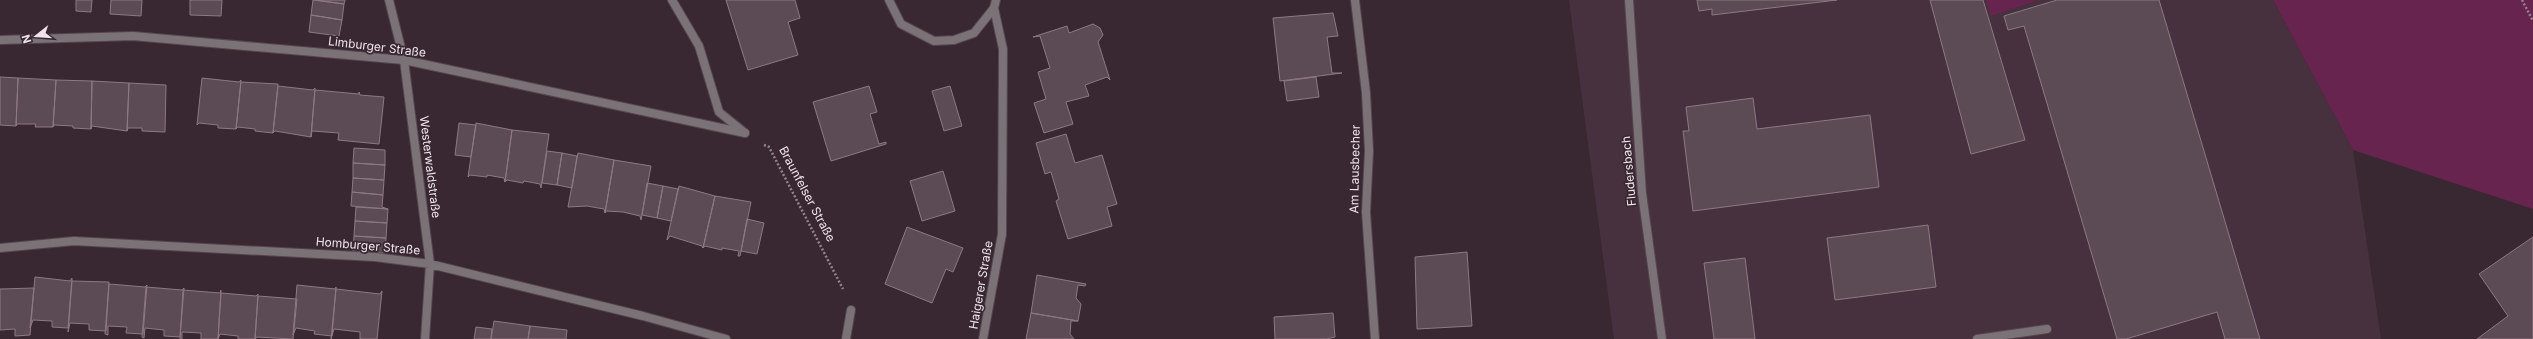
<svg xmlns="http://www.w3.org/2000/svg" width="2533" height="339" viewBox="0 0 2533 339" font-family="Inter,sans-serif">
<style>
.built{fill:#47313e}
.green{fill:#67244f}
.building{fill:#5c4a54;stroke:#8d7984}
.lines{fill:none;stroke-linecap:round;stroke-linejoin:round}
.service-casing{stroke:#56464e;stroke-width:10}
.minor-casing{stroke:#56464e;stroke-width:10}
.path{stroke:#93858c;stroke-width:2.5;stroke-dasharray:2 2;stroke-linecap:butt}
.service{stroke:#7b7277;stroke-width:8}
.minor{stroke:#7b7277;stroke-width:8}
.labels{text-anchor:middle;stroke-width:3.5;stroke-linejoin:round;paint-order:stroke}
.street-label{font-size:12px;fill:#efe3e9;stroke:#392831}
</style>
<rect width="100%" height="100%" fill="#392831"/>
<!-- built -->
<path class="built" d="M1569,0H2273L2353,150L2381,339H1614Z"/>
<!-- green -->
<path class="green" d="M1986,0H2038L1991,16Z
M2273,0H2533V209L2353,150Z"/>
<!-- building -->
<path class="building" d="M76,0H92L91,12L76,11Z
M111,0H142L141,16L110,14Z
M190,0H222L221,16L190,15Z
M313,0L344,4L342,20L311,15Z
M316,0H345L344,4Z
M726,0H795L800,18L788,22L798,55L748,70Z
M1697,0H1837L1712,15V9L1699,11Z
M1930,0H1983L2025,140L1971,154Z
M2057,0H2159L2260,339H2225L2217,312L2126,339H2117L2024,26L2008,30L2004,16Z
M1333,13L1338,36L1327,37L1332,73H1342L1280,81L1273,18Z
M311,15L342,20L339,36L309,32Z
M1093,24L1100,28L1103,35L1098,42L1110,80L1107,77L1085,85L1089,96L1066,102L1073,124L1044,133L1034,103L1046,99L1038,72L1050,68L1040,36L1033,37L1067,26L1069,33Z
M0,77L18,78L16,126L0,125Z
M1316,77L1319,97L1287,101L1284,81Z
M18,78L56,80L53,127H35L36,124H17L16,126Z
M202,78L239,82L241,80L236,129L218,128V125L199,123L197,125Z
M56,80L92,81L91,129L73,128V126L54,125L53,127Z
M92,81L129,83L127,131L92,126L91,129Z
M241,82L278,84L273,133L255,131V129L238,127L236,129Z
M129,83L166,85L165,132L142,131V128H128L127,131Z
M278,86L313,90L315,88L311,137L275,131L273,133Z
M869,86L877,112L870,114L879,144L886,142V144L831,161L813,102Z
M950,86L962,126L944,131L932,91Z
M315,90L359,94V92L360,95L384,97L379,144L338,140L339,133L312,131L311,137Z
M1753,98L1757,129L1870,115L1879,187L1693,211L1683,131H1689L1686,107Z
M459,123L476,125L471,157L455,155Z
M476,123L512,130L505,182L504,178L487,175V177L470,175L468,177Z
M512,130L549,134L541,188L540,184L524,181L523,183L507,180L505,182Z
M1066,134L1075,163L1102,155L1117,204L1107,207L1112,226L1068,239L1056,201L1059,199L1051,172L1045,174L1036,143Z
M354,148L385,150V165L353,163Z
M547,151L562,153L557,185L542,183Z
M562,153L577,156L572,188L557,185Z
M578,153L614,160L605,213L604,209L587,206L568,207Z
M614,160L651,166L641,220L640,216L623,212L606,211L605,213Z
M353,163L385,165L384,180L353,178Z
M943,171L955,211L922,221L910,181Z
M353,178L384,180L383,195L352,192Z
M647,183L663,186L657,218L642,215Z
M663,186L678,189L671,221L657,218Z
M679,186L715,196L703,248L702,246L670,236L667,240Z
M352,192L383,195L382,207L388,209L351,206Z
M715,196L751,202L740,256H738L739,251L722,248V250L705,246L703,248Z
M356,207L388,209L387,223L355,221Z
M747,219L764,223L757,254L741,251Z
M355,221L387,223L386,238L354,236Z
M1928,225L1936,287L1835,300L1827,238Z
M907,227L963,248L953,272L946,269L932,303L885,284Z
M354,236L386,238L385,253L353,251Z
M2533,237V339H2477L2508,316L2479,274Z
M1467,252L1472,326L1417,329L1415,257Z
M1745,258L1755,339H1714L1704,263Z
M1037,275L1086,284L1085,286L1078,285L1076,298L1081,304L1078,321L1031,313Z
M35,277L70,281L72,278L68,328L52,327V321L33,320L30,328Z
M72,281L109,282L106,331L89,330V324L70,323L68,332Z
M109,284L145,287L147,285L143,334L126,333L127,327L108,326V335L105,334Z
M297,285L335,289L336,287L332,336L314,334L315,331L296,328L293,335Z
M146,287L182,290L184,288L180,337L164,336V330L145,328L144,338L142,337Z
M34,288L30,335L15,336V329L0,330V289Z
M336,289L380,294L382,291L377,339H360V332L334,329L331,339Z
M183,290L220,293L221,290L218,339H201V333L182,332V339H180Z
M221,293L256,296L258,294L255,339H238V336L220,334L218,339Z
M258,296L297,299L293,339L257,337L255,339Z
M1031,313L1078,321H1071L1070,334L1074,339H1026Z
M1333,313L1335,337L1327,339H1275L1274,317Z
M494,321L530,326L528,339H491Z
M530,326L567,330L566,339H528Z
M476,327L492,329L491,339H474Z"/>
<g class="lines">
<!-- service casing -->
<g class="service-casing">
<path id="service" d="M672,0L699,46L719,112L745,133
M994,8L1003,49L1002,234
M846,339L851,310
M1977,339L2047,329"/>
</g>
<!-- minor casing -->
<g class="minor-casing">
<path id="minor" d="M389,0L404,60L430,264L425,339
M889,0L901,24L934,41L954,40L974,33L994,8L996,0
M1355,0L1366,93L1369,151L1366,212L1375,339
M1629,0L1642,193L1662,339
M0,40L133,36L404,60L745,133
M0,248L74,241L375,257L430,264L643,316L726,339
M983,339L1002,234"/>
</g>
<!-- path -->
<path class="path" d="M2522,0L2533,21
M764,145L769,147L843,289"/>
<!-- service -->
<use href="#service" class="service"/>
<!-- minor -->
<use href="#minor" class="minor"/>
</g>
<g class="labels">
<!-- street labels -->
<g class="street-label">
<text transform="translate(377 47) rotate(7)" y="4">Limburger Straße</text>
<text transform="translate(430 167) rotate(83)" y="4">Westerwaldstraße</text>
<text transform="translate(1355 169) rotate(-89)" y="4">Am Lausbecher</text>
<text transform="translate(1629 171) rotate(-95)" y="4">Fludersbach</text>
<text transform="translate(807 194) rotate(62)" y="4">Braunfelser Straße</text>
<text transform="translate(368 246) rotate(5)" y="4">Homburger Straße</text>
<text transform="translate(981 285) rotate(-80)" y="4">Haigerer Straße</text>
</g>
</g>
<!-- north arrow -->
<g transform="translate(36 36) rotate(253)" stroke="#392831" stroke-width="3" paint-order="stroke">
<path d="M0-3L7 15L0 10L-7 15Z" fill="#efe3e9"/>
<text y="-6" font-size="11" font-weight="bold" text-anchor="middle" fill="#efe3e9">N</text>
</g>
</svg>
